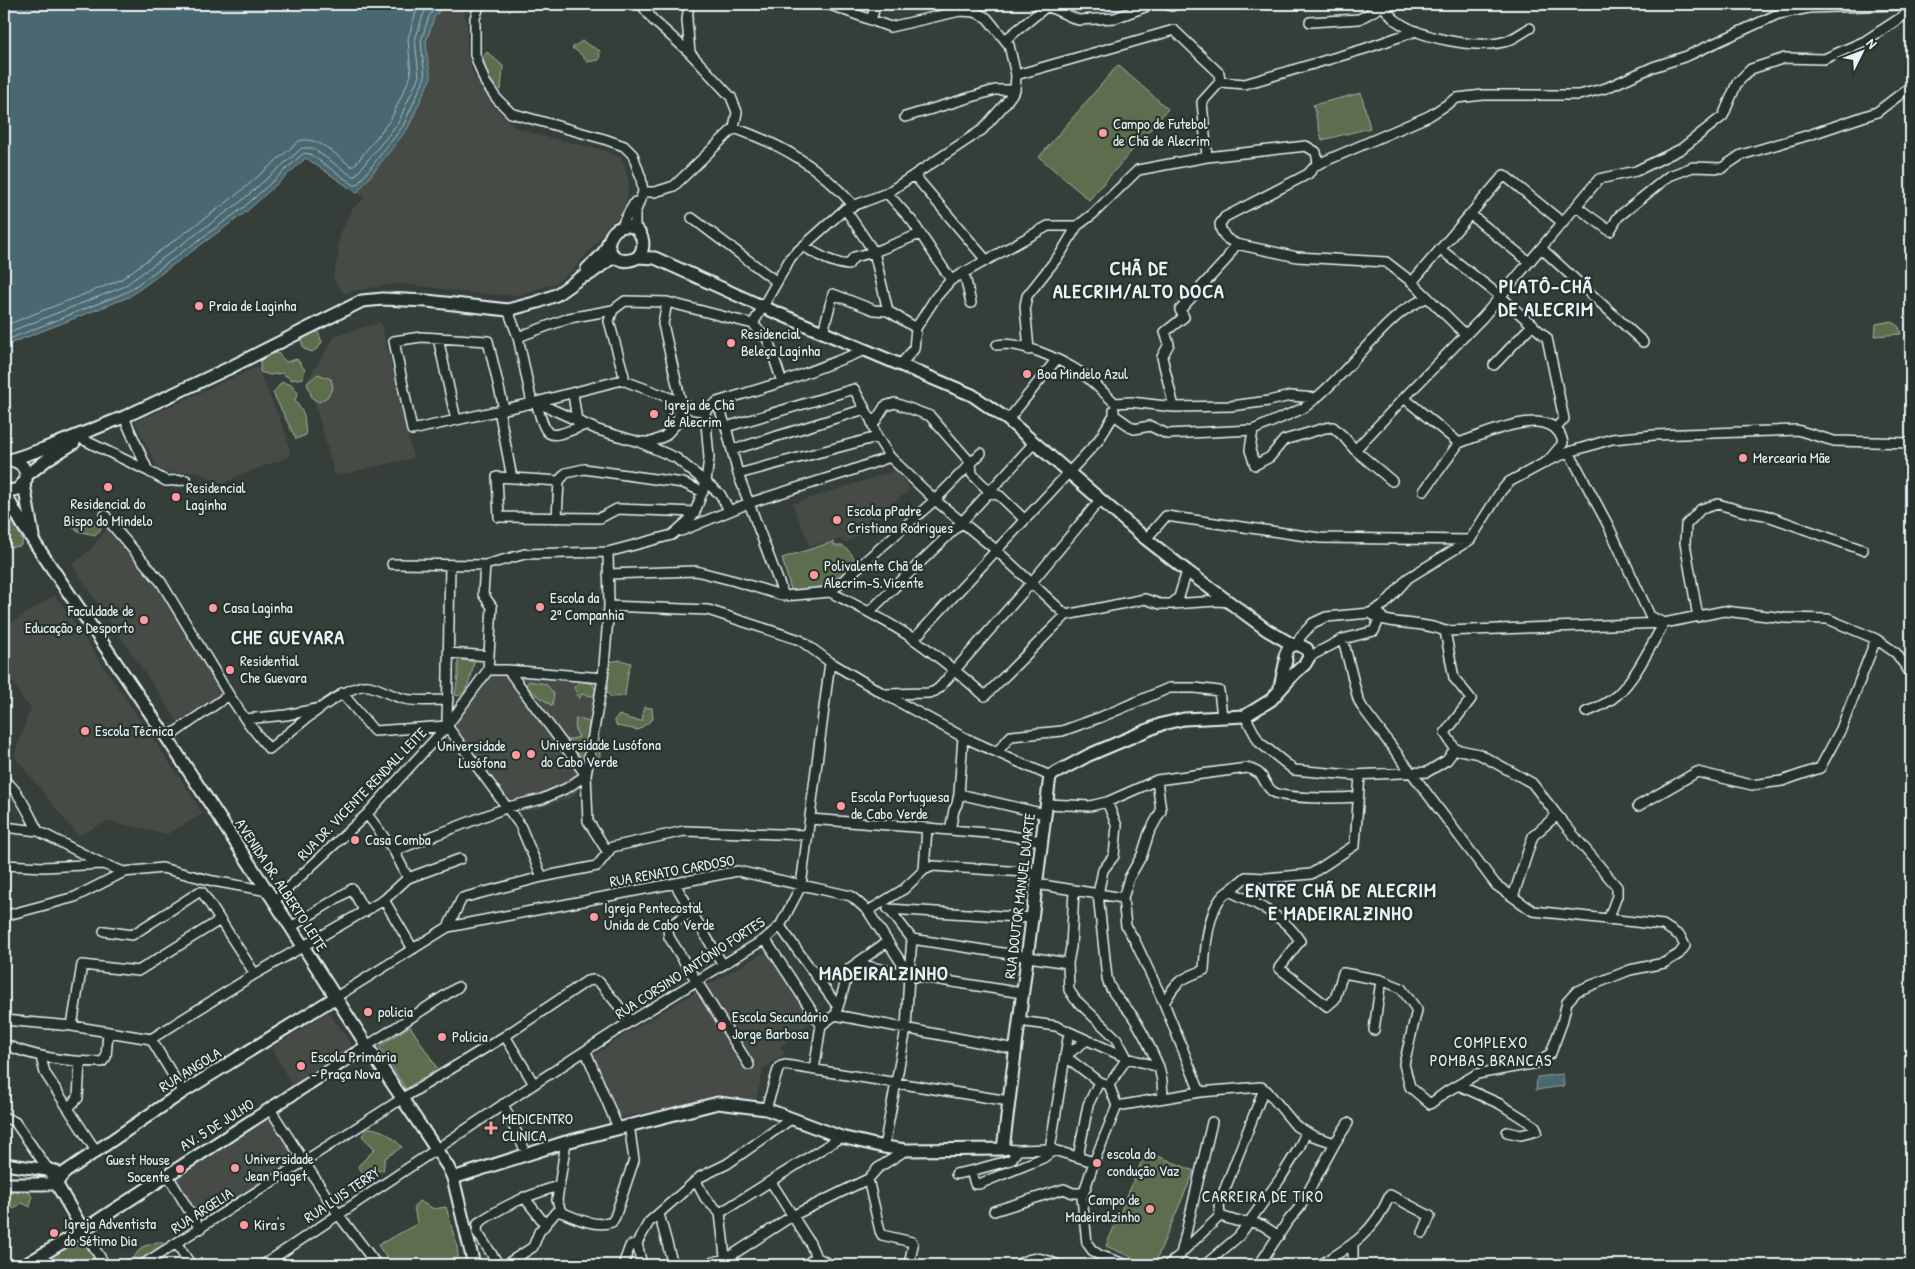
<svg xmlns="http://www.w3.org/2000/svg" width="1915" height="1269" viewBox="0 0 1915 1269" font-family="'Patrick Hand',sans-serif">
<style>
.built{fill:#474b45}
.green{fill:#5d6e50;stroke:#a2b0a4}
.water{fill:#4a6870;stroke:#899fa6}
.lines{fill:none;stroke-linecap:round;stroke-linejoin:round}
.shore{stroke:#a9bac2;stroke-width:1}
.minor-casing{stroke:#e8f1f8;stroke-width:12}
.tertiary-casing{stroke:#e8f1f8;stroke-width:15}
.minor{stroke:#26332d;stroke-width:9}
.tertiary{stroke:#26332d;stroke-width:11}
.poi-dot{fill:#ff9aa2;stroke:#26332d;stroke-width:2}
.labels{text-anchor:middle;stroke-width:4.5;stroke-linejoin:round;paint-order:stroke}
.poi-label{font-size:15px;fill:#e8f1f8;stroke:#26332d;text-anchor:start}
.street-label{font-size:15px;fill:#e8f1f8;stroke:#26332d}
.neighbourhood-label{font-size:16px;letter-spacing:1px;fill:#e8f1f8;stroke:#26332d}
.district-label{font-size:20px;font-weight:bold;letter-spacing:1px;fill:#e8f1f8;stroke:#26332d}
</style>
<rect width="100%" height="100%" fill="#353e38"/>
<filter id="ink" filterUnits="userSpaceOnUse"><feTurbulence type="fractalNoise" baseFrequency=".02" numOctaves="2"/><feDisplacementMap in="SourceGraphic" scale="10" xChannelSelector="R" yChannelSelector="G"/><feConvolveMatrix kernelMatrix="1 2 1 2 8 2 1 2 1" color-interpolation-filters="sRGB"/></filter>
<g filter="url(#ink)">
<!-- built -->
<path class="built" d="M444,4H463L467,25V54L474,76L493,106L515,127L542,136L603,150L622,158L629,182L625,209L572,271L556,283L518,295L479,294L398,283L344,293L333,280L338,255L339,236L353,208L365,198L357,193L408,128L431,77L427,56L426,42L434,18Z
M381,322L413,458L335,476L308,379L335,336Z
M257,367L286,434L291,456L238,476L224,484L195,471L170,473L158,469L135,422Z
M894,471L902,477L910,490L887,507L862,533L846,543L841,539L810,546L792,504Z
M107,529L151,577L222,692L178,722L72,565L90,550Z
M55,595L184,784L203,814L167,834L107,821L78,836L14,756L31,707L24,701L4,668V627Z
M490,674L599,681L586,782L571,798L529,811L515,808L450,726Z
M772,948L815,1019L780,1047L785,1054L763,1069L756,1100L723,1097L617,1118L593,1056L627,1033L694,993Z
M328,1012L342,1030L353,1047L292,1085L271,1048Z
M269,1115L298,1162L201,1222L172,1175Z"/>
<!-- green -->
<path class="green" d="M582,41L600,51L599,60L587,62L580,53L572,48Z
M487,52L503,66L501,90C485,86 486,70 483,57Z
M1118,65L1168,109L1089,200L1039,157Z
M1361,93L1370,128L1322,140L1313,105Z
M1891,321L1899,327L1901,334L1875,336L1876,324Z
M318,332L322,342L319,347L312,352L304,349L301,340L309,333Z
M266,353H278L286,362L297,359L305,370L303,378L292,380L282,373L270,375L260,372V362Z
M318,374L331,379L333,388L327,397L319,402L312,398L307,383Z
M282,382L292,385L298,393L295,400L304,415L306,435L296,439L273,393Z
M4,501L8,505L12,520L23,541L20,546L12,547L4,540Z
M75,514L84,520L100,519L101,529L95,535C84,532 74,533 69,522Z
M833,542L835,546H843L850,552L854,558L853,564L834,583L792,594L782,558Z
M458,659L474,662C472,673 469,690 459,696L455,695L458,676Z
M620,660L631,663L628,673L625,696L611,697L605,691L609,662Z
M529,681L546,684L554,694L552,706L525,686Z
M580,681L593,684L596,692L592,696L582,694L579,699L574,687Z
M644,707L652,708L653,719L638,730L617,726L614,720L619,715L630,719L642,721Z
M576,718L589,722L588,731L600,739V762H587L581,755L572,751L565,741L579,737L575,730Z
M410,1026L437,1068L406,1089L379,1047Z
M367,1128C382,1128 392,1136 402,1147L385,1158L383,1171L376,1170L364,1175L358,1166L375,1149L362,1136Z
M1146,1151L1194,1171L1154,1265H1150L1106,1246Z
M14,1189L29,1190L32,1198L30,1207L22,1203L13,1209L7,1199Z
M419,1201L434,1209L446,1207L457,1246L459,1265H391L378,1245L417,1224L414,1206Z
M81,1237L99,1265H35Z
M160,1241L168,1249L154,1254L136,1265H114L119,1260L132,1259L142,1247Z"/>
<!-- water -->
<path class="water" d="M4,4H444L434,18L426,42L427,56L431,77L408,128L357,193L306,158L246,212L129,297L4,346Z
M1563,1074L1564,1086L1536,1090L1537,1077Z"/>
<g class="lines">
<!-- shore -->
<path class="shore" d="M4,326L120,280L234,197L299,141C317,135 337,156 351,166H354L391,119L411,75L408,39L416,12L421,4
M4,334L123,287L239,203L302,148H312L352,176H355L398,123L419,76L415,40L423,15L430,4
M4,341L127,292L243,208L304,153L310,154L354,185H357L403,126L425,77L421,41L429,16L438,4"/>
<!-- minor casing -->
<g class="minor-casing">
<path id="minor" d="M480,4L475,18V55L485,82L497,99L511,113L604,139L624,146L633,155L641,178L643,192L635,213V229
M641,4L653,20L690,53
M1165,4L1172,6
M1381,4C1385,8 1389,14 1393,18C1416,38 1478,50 1507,41C1515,38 1523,32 1530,28
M871,20L876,4
M1310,22L1359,19L1383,6
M1005,40L1047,6L1078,20L1115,18L1153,4
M1016,75L1174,30L1219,73L1220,82L1202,102L1207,157
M1220,82L1245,84L1364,49L1416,31
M905,117L995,90H1015
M734,128C783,145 820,167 854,206
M914,175L986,260
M643,192H655L674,186L734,128L737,112L731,97L690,53L687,20L689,4
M887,193L912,221L951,280
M1577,207L1610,231L1618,217L1669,176L1693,167L1722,168L1741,155L1809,135L1877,112L1911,86
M1470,214L1529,262
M692,218L777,282
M623,227L624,221L635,202
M804,246C818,256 831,263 848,265L854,257L874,252L845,209
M1541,248L1643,342
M1440,249L1500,296L1547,338L1564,419L1556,428
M964,272L971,303
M1412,282L1504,175L1563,223
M508,310L518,337L532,403L536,402L598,430L639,442L676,458L720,494L729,510
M753,324L791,257L845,209L887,193L982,130L1005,104L1015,90L1016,75L1009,45L987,18L975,12L960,11L890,27L828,4
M916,328L888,311L874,252L920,234
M823,332L833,294L874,310L888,311
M1466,335L1412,282L1386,262L1297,257L1236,244L1226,238L1221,230L1220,224L1225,217L1308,174L1316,165L1429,116L1457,98L1483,95H1579L1606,88L1653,67L1687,56L1778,14L1809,8L1895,5L1894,4
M518,337L569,318L613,310
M438,338L456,420
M997,345C1020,340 1061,360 1080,372C1093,381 1104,393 1115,403L1131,402L1174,407L1231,406L1269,401L1290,396L1316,398C1348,372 1371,336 1403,311C1410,306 1419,302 1427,297
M1029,350L1025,306L1027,296L1061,253L1077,226
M900,365L914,349L916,328L936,297L951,280L1048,226H1077L1093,214L1138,170L1207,157L1306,146L1316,152L1318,163L1316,165
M1494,365L1533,324
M622,380L624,376L609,321L613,310L625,301L667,302
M573,394L577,421
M717,402L726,427L854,389L871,420L877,437L890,457L935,500L996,550L1066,615
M1174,407L1162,357L1169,344L1165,332L1184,317L1180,310L1226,260L1236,244
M504,409L488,341L421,337L394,341L412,430L532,403
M499,410L512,478
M1114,410V415L1134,429L1150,426L1167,434L1253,430L1304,408L1316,398
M1008,420L1056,360
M586,425C547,438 548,444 536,402L622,380L681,402L694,410L705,411L717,402L782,382L866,350
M873,425L885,406L895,403L930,416L971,463L972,474L990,492L1000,496L1024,519
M726,427L738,474L784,596
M1253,430L1250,450L1255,465L1270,457L1284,440L1325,428L1333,427L1344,437L1355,450L1392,481
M82,439L148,471L124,417
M642,442H652L665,436L677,423L681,402L663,324L667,302L753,324L768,340L782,382
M732,450L865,409
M1355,450L1404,398
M1569,452L1608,525L1650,616L1664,623L1724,611L1785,618L1828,619L1876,639L1841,729L1820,768L1782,781L1752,785L1697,772L1638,806
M981,453L935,500L830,592C859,607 888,621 915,640C939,657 962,676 985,696L1066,615L1145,599L1160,604H1172L1179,597L1187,571
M1550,460L1569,452L1612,439L1654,435L1797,430L1834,441L1911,443
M148,471L166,481L186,480
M738,474L877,437
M559,481L566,473L584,469L683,483L703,492
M1424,491L1459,443
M105,515L112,525L161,582L229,695L245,719L269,749C288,734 347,681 369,686C381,689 392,696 405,699C418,702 434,700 448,700
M557,518L559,481L497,477L499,517L600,518L617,509L695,512
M681,531L749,503L841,474L890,457
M1146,539L1166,516L1320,538L1469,540
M392,564L485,565L525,554L608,552L672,535L689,520L695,512L706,482L709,458L705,411
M450,565L447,726L520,825L542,877
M608,574L696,571L735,581L784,596L830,592
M1172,604L1217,601L1229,602
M609,606L708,610L800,640L830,662L884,694L963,737L1050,776
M869,612L961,523L1034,443
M1370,613C1390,627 1421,620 1445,631L1664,623
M1698,617L1685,543L1686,525L1701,509L1718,504L1742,511L1765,515L1863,550
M1445,631L1454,678L1471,699L1445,733L1455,749
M914,639L1098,441L1114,415
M1343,639L1358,699L1362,707L1496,885L1533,911L1663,925L1680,936L1685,946L1679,954L1664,963L1630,970L1577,991L1567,1002L1562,1023L1551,1053L1537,1063L1477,1074L1446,1092L1430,1104L1410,1087L1404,1064L1417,1010L1401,988L1381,980L1343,973L1335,999L1327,1006L1279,968L1300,941C1284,915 1255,903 1229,891L1246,877L1266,878L1311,874L1355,845L1360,775
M1876,639L1896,653L1911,674
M1297,644L1301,636L1313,623L1326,617L1370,613L1385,604L1408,578L1470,540L1501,491L1509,482L1548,461L1563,443C1555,400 1483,435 1459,443L1404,398L1483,317L1599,179L1636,171L1681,149L1723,116L1737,83L1751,69L1785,58L1824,59L1865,41L1911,11
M449,653L489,656
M1309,657L1343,639L1374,631L1381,615
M488,670H508L603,678
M342,693L374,731L447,726
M886,694L929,693L935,691L940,687L1031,583L1100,500
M1586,712C1597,708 1608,703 1617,695C1637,676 1650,647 1664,623
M1245,716L1259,742L1294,770L1351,775L1427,772L1447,760L1455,749L1479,754L1532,783L1557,815L1533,836L1513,897
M245,719L286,715L321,708
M963,737L959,794L1045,814
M167,738L229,695
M997,752L1011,736L1062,731L1101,717L1169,688H1195L1219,691L1222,716
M4,781C17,786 31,818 38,831
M1107,802L1117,826L1114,856L1103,870L1098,894L1107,978C1110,993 1122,1002 1131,1014C1143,1031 1151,1049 1159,1067
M1047,804L1090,806L1107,802L1157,780L1247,768C1268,774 1260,781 1272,791C1282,800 1343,798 1358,797
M1557,815L1617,887V896L1608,920
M810,819L927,828
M4,827L38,831L103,864
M950,830L999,834L1042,841
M394,851L508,807L542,799L567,788L586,775L508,670
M607,851L588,821L586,775L603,678L609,606L608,552
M4,865L44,867L103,864L124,872L162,868L213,881L268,891
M924,870L927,828L950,830L954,810L957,804L959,794
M408,878L460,859
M675,884L723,965
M1036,884L1074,890L1071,947L1068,963
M1074,890L1123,898L1126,926L1135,941L1164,1003L1200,1092
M1123,898L1129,878L1142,855L1149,833L1161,811L1157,780
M384,900L413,949
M274,901L367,814L447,726L488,670L492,607L483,594L485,565
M888,909L1032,918
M889,909L912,939L1068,963L1069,990L1075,999L1117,1039L1127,1058L1109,1085
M868,911L904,889L924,870L933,866L1038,873
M692,912L672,924L668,930L669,937L749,1065
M4,916L75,897L124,872
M780,926L838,1007
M291,927L352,889L365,912
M448,927L462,898L542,877L597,866L612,847L684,831L808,835
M104,931L132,935L199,892H202L255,974
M765,939L821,1025
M857,964L909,975L1022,993
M909,975L912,939
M336,997L448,927L738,871L851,896L868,911L909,975L906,1029L884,1147
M1164,1003C1177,980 1179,980 1204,970C1205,950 1208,902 1229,891
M837,1010L850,968L887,942
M4,1020L72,1026L151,1039L255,974L384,900L408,878L394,851L367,814
M1019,1021L1056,1026L1127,1058L1159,1067L1162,1081L1163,1098
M72,1026L82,965L138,971L220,920
M1374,1030L1381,980
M505,1036L534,1084
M151,1039L183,1092
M1087,1040L1065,1056L1099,1082L1109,1085L1117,1106
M4,1044C35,1058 67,1062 102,1062L106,1057L108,1032
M367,1046L458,987
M586,1052L618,1128
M41,1057L45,1073L96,1151
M814,1070L821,1025L835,1015L1015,1049
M1458,1085L1500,1104L1535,1126L1537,1131L1521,1135L1507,1132
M1264,1089L1219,1204L1220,1216L1236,1221L1250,1222L1262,1225L1279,1236
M503,1104L523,1146
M68,1108L78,1098L80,1062
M270,1109L338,1214L377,1265
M766,1109L778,1070L781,1066L785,1065L1009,1101
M4,1117L15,1122L48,1169
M566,1142L557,1200L561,1212C575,1218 596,1228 612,1222L615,1217L634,1160L629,1124
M1003,1149L1018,1150L1050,1149L1094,1162L1082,1198L1087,1243L1092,1250L1099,1255L1127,1265
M1050,1149L1069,1032
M1078,1157L1088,1105L1099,1082
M1094,1162L1117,1106L1200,1092L1261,1087L1267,1091L1296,1126L1313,1136L1335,1143L1348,1123
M971,1171L1011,1160L1018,1150
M167,1174L200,1229
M956,1174L971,1171L975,1184H979L1043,1158L1054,1150
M868,1179L880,1231L882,1235L912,1242L913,1245L909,1265
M696,1181L705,1198L720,1213
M771,1182L810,1243L816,1257L831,1265
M524,1197L545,1224
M994,1211L1064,1189L1073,1193H1083
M659,1214L673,1265
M83,1230L105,1265
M637,1243L642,1265
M177,1244L191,1265
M1181,1253L1220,1216
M142,1265L403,1098L505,1036L587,981L594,980L599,982L631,1021
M263,1265L534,1084L631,1021L765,939L780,926L801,886L830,662
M501,1265H499L477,1232L478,1223C506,1204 527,1196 558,1186
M505,1265L533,1247L539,1232L556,1212H561
M623,1265L630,1246L637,1243L649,1222L700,1177L727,1164L791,1119
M701,1265L726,1259L792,1216L868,1179L878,1168L906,1150
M726,1265L720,1213L841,1137
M805,1265L816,1257
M1016,1265C1034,1256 1039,1256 1058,1265
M1168,1265L1181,1254L1212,1122
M1205,1265L1239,1236L1280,1179L1299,1148L1306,1132
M1259,1265L1288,1221L1300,1207L1335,1143
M1320,1265C1353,1245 1374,1232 1390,1195L1430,1216L1423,1233
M1353,1265V1245"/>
</g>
<!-- tertiary casing -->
<g class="tertiary-casing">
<path id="tertiary" d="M638,257L655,258L770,310L972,395L1008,420L1146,539L1187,571L1267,630L1293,645
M587,269C592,264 600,258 604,252C609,245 609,234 617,229C636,218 651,242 638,257C624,265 610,259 608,243
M4,462L43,449L124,417L229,368L362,301L383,299L427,301L508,310L538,302L556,295L580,278L590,274L609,260L616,258
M26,476L49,458L74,443
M24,484L33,536
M4,489L9,491L18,489L26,480C27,469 22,462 11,460
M4,492L24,527L167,738L274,901L367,1046L448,1167L453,1178L474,1265
M1280,687L1286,660
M4,1164L55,1171
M48,1169L83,1230
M453,1178L566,1142L718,1103L766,1109L841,1137L884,1147L906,1150L1003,1149L1050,776L1089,755L1162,724L1184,719L1245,716L1271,700L1294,674L1305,664L1309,657L1307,649L1297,644L1289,647L1285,656
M4,1184H56L64,1173L183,1092L336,997
M25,1265L83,1230L367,1046"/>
</g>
<!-- minor -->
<use href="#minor" class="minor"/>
<!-- tertiary -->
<use href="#tertiary" class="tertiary"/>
</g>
</g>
<!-- markers -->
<g class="poi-dot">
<circle cx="1103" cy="133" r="5"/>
<circle cx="199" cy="306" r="5"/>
<circle cx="731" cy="343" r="5"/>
<circle cx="1027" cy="374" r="5"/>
<circle cx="654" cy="414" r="5"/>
<circle cx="1743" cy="458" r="5"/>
<circle cx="108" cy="487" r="5"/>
<circle cx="176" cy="497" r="5"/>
<circle cx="837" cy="520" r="5"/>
<circle cx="814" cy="575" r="5"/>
<circle cx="540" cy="607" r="5"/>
<circle cx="213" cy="608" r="5"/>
<circle cx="144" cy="620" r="5"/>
<circle cx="230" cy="670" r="5"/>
<circle cx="85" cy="731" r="5"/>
<circle cx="531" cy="754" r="5"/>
<circle cx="516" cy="755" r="5"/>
<circle cx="841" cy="806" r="5"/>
<circle cx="355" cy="840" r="5"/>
<circle cx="594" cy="917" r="5"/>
<circle cx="368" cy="1012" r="5"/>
<circle cx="722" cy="1026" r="5"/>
<circle cx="442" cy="1037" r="5"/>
<circle cx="301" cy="1066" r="5"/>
<path d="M488.5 1120.5h5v5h5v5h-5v5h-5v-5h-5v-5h5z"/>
<circle cx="1097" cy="1163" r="5"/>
<circle cx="235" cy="1168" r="5"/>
<circle cx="180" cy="1169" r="5"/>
<circle cx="1150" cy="1209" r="5"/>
<circle cx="244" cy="1225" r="5"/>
<circle cx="54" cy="1233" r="5"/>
</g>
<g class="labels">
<!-- poi labels -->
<g class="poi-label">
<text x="1113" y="129">Campo de Futebol<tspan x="1113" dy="17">de Chã de Alecrim</tspan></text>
<text x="209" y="311">Praia de Laginha</text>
<text x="741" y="339">Residencial<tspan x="741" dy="17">Beleça Laginha</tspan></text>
<text x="1037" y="379">Boa Mindelo Azul</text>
<text x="664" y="410">Igreja de Chã<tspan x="664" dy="17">de Alecrim</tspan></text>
<text x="1753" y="463">Mercearia Mãe</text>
<text x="186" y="493">Residencial<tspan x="186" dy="17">Laginha</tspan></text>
<text x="108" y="509" text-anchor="middle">Residencial do<tspan x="108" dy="17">Bispo do Mindelo</tspan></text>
<text x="847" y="516">Escola pPadre<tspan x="847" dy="17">Cristiana Rodrigues</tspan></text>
<text x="824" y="571">Polivalente Chã de<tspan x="824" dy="17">Alecrim-S.Vicente</tspan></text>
<text x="550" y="603">Escola da<tspan x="550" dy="17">2ª Companhia</tspan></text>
<text x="223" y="613">Casa Laginha</text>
<text x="134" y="616" text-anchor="end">Faculdade de<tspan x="134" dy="17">Educação e Desporto</tspan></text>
<text x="240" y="666">Residential<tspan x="240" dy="17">Che Guevara</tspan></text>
<text x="95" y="736">Escola Técnica</text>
<text x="541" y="750">Universidade Lusófona<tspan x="541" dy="17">do Cabo Verde</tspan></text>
<text x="506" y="751" text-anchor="end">Universidade<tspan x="506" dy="17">Lusófona</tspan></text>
<text x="851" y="802">Escola Portuguesa<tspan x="851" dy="17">de Cabo Verde</tspan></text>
<text x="365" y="845">Casa Comba</text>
<text x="604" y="913">Igreja Pentecostal<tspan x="604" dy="17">Unida de Cabo Verde</tspan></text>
<text x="378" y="1017">policia</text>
<text x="732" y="1022">Escola Secundário<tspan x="732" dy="17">Jorge Barbosa</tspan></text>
<text x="452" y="1042">Polícia</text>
<text x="311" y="1062">Escola Primária<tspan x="311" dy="17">- Praça Nova</tspan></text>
<text x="502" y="1124">MEDICENTRO<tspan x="502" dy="17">CLINICA</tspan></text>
<text x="1107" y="1159">escola do<tspan x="1107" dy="17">condução Vaz</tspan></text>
<text x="245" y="1164">Universidade<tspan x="245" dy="17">Jean Piaget</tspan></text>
<text x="170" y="1165" text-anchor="end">Guest House<tspan x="170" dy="17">Socente</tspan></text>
<text x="1140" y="1205" text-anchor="end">Campo de<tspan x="1140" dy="17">Madeiralzinho</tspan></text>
<text x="64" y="1229">Igreja Adventista<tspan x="64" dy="17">do Sétimo Dia</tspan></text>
<text x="254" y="1230">Kira's</text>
</g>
<!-- street labels -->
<g class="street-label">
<text transform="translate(362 794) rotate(-46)" y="5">RUA DR. VICENTE RENDALL LEITE</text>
<text transform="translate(672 871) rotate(-10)" y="5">RUA RENATO CARDOSO</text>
<text transform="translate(281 885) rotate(57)" y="5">AVENIDA DR. ALBERTO LEITE</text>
<text transform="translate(1020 896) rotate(-83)" y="5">RUA DOUTOR MANUEL DUARTE</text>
<text transform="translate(690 968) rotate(-33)" y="5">RUA CORSINO ANTÓNIO FORTES</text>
<text transform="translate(190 1070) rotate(-32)" y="5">RUA ANGOLA</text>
<text transform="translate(217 1125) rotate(-32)" y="5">AV. 5 DE JULHO</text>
<text transform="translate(342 1195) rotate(-34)" y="5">RUA LUIS TERRY</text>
<text transform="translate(202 1211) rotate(-33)" y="5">RUA ARGELIA</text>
</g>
<!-- neighbourhood labels -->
<g class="neighbourhood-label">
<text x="1491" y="1048">COMPLEXO<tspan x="1491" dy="18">POMBAS BRANCAS</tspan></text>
<text x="1263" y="1202">CARREIRA DE TIRO</text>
</g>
<!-- district labels -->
<g class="district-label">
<text x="1139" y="275">CHÃ DE<tspan x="1139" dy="23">ALECRIM/ALTO DOCA</tspan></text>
<text x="1546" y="293">PLATÔ-CHÃ<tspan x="1546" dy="23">DE ALECRIM</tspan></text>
<text x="288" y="644">CHE GUEVARA</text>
<text x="1341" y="897">ENTRE CHÃ DE ALECRIM<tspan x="1341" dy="23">E MADEIRALZINHO</tspan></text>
<text x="884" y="980">MADEIRALZINHO</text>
</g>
</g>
<!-- margin -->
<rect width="1915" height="1269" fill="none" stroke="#26332d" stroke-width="20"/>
<rect x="10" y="10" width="1895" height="1249" fill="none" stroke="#e8f1f8" stroke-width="2" filter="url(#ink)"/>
<!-- north arrow -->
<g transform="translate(1862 52) rotate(48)" stroke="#26332d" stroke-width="4" paint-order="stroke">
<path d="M0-4L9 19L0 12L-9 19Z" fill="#e8f1f8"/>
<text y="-8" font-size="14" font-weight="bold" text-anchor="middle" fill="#e8f1f8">N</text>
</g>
</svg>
